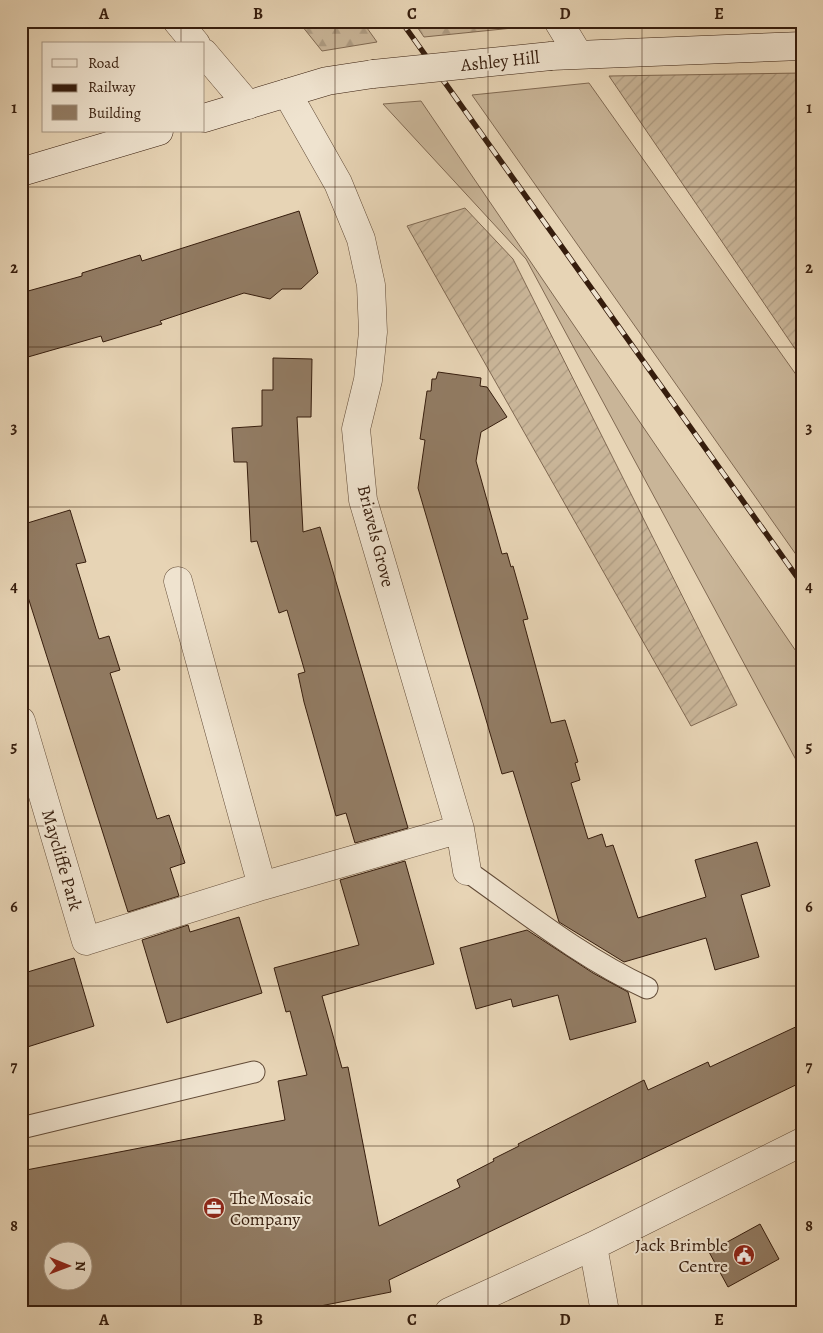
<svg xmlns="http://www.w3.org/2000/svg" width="823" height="1333" viewBox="0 0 823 1333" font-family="Alegreya,serif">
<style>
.grass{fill:#c9b598;stroke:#806952}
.forest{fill:url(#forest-firs);stroke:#806952}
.garden{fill:url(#garden-furrows);stroke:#806952}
.building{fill:#927c64;stroke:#361d0d;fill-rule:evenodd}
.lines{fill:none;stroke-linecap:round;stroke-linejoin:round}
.lane-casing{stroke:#624b37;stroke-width:23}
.street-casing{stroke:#624b37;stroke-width:29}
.secondary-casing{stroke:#361d0d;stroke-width:29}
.lane{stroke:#efe3cf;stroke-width:21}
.street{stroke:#efe3cf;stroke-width:28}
.secondary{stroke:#efe3cf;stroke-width:28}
.rail-casing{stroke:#361d0d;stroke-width:5.5}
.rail{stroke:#efe3cf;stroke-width:4;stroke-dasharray:11;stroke-linecap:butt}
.secondary-bridge-casing{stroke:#361d0d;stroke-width:29;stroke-linecap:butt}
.secondary-bridge{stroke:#efe3cf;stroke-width:28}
.grid{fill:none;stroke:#361d0d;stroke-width:1;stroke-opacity:0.55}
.labels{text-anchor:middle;stroke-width:4;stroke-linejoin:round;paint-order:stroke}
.street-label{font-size:18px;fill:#361d0d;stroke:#efe3cf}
.poi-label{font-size:18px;fill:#361d0d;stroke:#efe3cf;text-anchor:start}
.neatline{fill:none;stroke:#361d0d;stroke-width:2}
.grid-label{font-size:16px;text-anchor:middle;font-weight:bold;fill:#361d0d}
</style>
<defs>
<pattern id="forest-firs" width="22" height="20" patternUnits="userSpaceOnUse" patternTransform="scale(1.25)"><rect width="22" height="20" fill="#c9b598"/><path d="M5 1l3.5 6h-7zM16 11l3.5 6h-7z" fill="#ad9b82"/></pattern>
<pattern id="garden-furrows" width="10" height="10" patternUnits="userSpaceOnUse" patternTransform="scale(1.25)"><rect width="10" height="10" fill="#c9b598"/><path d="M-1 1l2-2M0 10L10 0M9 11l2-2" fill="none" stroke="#ad9b82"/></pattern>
</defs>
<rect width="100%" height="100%" fill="#e7d4b5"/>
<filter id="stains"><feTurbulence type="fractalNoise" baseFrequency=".004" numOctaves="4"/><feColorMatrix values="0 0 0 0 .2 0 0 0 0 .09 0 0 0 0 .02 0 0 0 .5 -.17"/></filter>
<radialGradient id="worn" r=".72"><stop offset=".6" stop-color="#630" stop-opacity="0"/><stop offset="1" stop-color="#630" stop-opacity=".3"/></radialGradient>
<!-- grass -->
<path class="grass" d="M589,83L802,383V563L472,95Z
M421,101L802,660V771L526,259L383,104Z"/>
<!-- forest -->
<path class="forest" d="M298,21H362L377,42L322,51Z
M413,21H508L513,28L424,37Z"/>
<!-- garden -->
<path class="garden" d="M802,73V359L609,76Z
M465,208L513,259L737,705L691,726L407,226Z"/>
<!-- building -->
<path class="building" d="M299,211L318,273L301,289H282L270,299L244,293L160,321L162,324L103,342L101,336L21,359V293L82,276V273L140,255L142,261Z
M273,358L312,359L311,417H297L303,532L320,527L408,828L355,843L346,813L336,816L304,702L298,674L305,672L287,610L279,613L257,541L251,542L247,462H234L232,428L262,426V390H273Z
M438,372L481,378L480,386L487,387L507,417L481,432L476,461L502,554L507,553L511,567L513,566L528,619L523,620L551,723L565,720L578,762L575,763L580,780L571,783L588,839L602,834L606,847L613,845L638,918L706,897L695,860L757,842L770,886L741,895L759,957L715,970L706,938L624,962L559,922L513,771L502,774L418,488L425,440L420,439L427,391H431L432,379H436Z
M70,510L86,562L76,564L99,639L109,636L120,670L110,673L157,819L169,815L185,863L170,868L179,896L128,912L21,575V525Z
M405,861L434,964L322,996L342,1068L348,1067L379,1226L460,1187L457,1180L494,1161L493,1159L519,1146L518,1144L644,1080L648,1090L708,1062L710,1067L802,1024V1082L389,1280L391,1292L290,1312H21V1171L285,1120L278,1081L307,1075L290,1011L286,1012L274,968L359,945L340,880ZM52,1250H82V1280H52Z
M239,917L262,993L167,1023L142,940L188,925L190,932Z
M527,930L593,973L628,992L636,1022L570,1040L558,995L513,1007L511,999L476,1009L460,948Z
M74,958L94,1026L21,1049V974Z
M760,1224L779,1259L728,1287L709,1252Z"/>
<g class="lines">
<!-- lane casing -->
<g class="lane-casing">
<path id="lane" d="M467,871C525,912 582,958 647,988
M21,1128L254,1072"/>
</g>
<!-- street casing -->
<g class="street-casing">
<path id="street" d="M177,21L196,44
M558,21L578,54
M204,53L248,105
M287,93L338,183L361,239L371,285L373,332L368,380L356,429L363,500L460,829L467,871
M178,581L262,886
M21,721L86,941L262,886L460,829
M593,1246L605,1312
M449,1312L593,1246L802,1142"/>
</g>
<!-- secondary casing -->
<g class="secondary-casing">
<path id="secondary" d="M551,56L802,46
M204,118L327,81L373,74
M21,172L159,131"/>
</g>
<!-- lane -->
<use href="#lane" class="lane"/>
<!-- street -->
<use href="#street" class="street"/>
<!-- secondary -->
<use href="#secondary" class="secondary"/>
<!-- rail casing -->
<g class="rail-casing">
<path id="rail" d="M401,21L802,584"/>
</g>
<!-- rail -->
<use href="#rail" class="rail"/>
<!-- secondary-bridge casing -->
<g class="secondary-bridge-casing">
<path id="secondary-bridge" d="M373,74L551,56"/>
</g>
<!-- secondary-bridge -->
<use href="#secondary-bridge" class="secondary-bridge"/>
</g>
<!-- grid -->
<path class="grid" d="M181,21V44M335,21V1312M488,21V1312M642,21V1312M181,131V1312M21,187H802M21,347H802M21,507H802M21,666H802M21,826H802M21,986H802M21,1146H802"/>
<!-- icons -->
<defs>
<g id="office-disc" transform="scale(1.125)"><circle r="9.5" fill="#8f2418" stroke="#efe3cf"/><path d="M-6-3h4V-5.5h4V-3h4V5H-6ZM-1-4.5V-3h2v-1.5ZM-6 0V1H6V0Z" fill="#fff"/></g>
<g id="civic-disc" transform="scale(1.125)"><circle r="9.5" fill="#8f2418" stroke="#efe3cf"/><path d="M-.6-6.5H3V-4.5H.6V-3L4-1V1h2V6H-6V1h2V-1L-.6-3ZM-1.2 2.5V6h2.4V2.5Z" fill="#fff"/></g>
</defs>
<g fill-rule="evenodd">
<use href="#office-disc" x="214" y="1208"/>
<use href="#civic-disc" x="744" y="1255"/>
</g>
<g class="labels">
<!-- street labels -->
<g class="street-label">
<text transform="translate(500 61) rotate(-6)" y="6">Ashley Hill</text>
<text transform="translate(376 536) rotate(76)" y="6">Briavels Grove</text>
<text transform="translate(62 860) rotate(74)" y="6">Maycliffe Park</text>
</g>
<!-- poi labels -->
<g class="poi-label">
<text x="230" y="1204">The Mosaic<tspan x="230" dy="21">Company</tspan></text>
<text x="728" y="1251" text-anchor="end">Jack Brimble<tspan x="728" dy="21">Centre</tspan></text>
</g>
</g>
<!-- margin -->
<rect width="823" height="1333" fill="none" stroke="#e7d4b5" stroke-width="55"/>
<!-- legend -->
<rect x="42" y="42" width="162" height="90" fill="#efe3cf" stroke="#a59481"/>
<rect x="52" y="59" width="25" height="8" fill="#efe3cf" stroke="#a59481"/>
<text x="88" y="68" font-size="15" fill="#361d0d">Road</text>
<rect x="52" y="84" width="25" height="8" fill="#361d0d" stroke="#a59481"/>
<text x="88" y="92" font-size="15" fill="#361d0d">Railway</text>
<rect x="52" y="105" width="25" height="15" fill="#927c64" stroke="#a59481"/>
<text x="88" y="118" font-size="15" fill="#361d0d">Building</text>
<!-- north arrow -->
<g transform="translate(68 1266) rotate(91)"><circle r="24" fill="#efe3cf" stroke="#a59481"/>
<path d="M0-4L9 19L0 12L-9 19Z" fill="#8f2418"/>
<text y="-8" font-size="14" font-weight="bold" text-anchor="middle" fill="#361d0d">N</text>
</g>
<rect x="28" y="28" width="768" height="1278" class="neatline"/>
<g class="grid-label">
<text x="104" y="19">A</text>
<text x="258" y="19">B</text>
<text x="412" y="19">C</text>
<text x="565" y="19">D</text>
<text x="719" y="19">E</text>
<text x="14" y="113">1</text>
<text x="809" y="113">1</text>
<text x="14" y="273">2</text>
<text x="809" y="273">2</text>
<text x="14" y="433">3</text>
<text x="809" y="433">3</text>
<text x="14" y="592">4</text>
<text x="809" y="592">4</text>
<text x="14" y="752">5</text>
<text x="809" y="752">5</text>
<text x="14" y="912">6</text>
<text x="809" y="912">6</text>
<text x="14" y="1072">7</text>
<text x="809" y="1072">7</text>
<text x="14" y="1231">8</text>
<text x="809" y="1231">8</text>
<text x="104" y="1325">A</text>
<text x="258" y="1325">B</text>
<text x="412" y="1325">C</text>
<text x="565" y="1325">D</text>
<text x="719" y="1325">E</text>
</g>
<rect width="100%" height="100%" filter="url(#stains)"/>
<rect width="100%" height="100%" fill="url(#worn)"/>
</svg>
